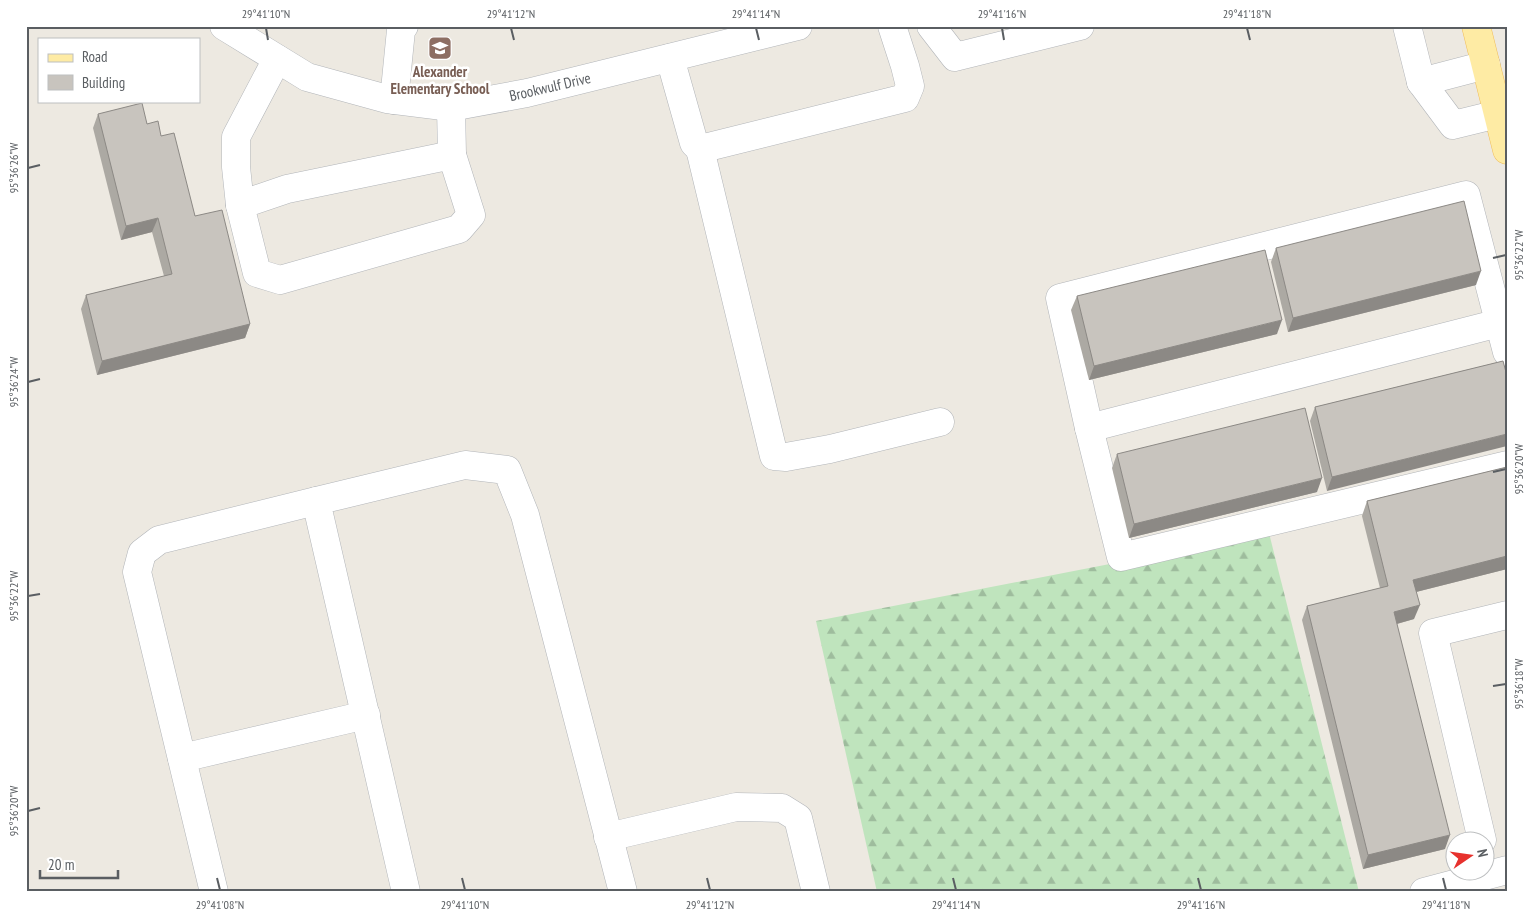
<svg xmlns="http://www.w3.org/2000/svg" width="1533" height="918" viewBox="0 0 1533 918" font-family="'PT Sans Narrow',sans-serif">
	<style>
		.forest { fill: url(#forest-firs) }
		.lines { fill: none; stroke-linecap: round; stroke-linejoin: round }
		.minor-casing { stroke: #b2b5b9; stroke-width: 29 }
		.major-casing { stroke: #f0bc57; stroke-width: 29 }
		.minor { stroke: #fff; stroke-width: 28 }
		.major { stroke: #feeba4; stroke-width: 28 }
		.wall { fill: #aca9a3 }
		.shaded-wall { fill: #8c8985 }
		.building { fill: #c8c4be; stroke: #8c8985 }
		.ticks { fill: none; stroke: #5a5e62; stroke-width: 2 }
		.labels { text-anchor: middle; stroke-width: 5; stroke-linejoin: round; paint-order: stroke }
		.education-label { font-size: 15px; font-weight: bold; fill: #785e54; stroke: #fff }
		.street-label { font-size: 15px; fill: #5a5e62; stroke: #fff }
		.neatline { fill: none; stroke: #5a5e62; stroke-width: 2 }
		.ticks-label { font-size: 12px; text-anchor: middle; fill: #5a5e62 }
	</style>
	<defs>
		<pattern id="forest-firs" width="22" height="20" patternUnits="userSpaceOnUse" patternTransform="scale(1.25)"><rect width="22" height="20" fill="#bfe4bd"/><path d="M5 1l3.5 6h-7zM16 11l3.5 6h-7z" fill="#9ebc9d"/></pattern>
	</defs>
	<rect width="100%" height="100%" fill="#ede9e1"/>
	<path class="forest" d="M1269 533 1359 892H877L816 621Z"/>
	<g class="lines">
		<g class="minor-casing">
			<g id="minor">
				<path d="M224 26 307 77 387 99 451 107 527 93 798 26"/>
				<path d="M931 26 955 57 1080 26"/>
				<path d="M1407 26 1421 82 1486 65"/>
				<path d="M670 58 694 143 700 149 905 98 910 86 905 66 892 26"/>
				<path d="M1421 82 1453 125 1498 114"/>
				<path d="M394 100 401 30 404 26"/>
				<path d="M451 107 452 155"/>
				<path d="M700 149 774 456 786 457 830 449 940 422"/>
				<path d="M452 155 471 215 459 229 280 280 257 273 240 205 287 189Z"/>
				<path d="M240 205 236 167V137L277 59"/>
				<path d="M1507 352 1466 195 1060 298 1089 428 1121 557 1507 465"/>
				<path d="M1089 428 1507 321"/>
				<path d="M182 758 366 715"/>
				<path d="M608 837 736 807 782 808 798 818 816 892"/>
				<path d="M1482 840 1433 633 1507 615"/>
				<path d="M214 892 137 572 142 553 159 540 316 501"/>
				<path d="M406 892 316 501 465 465 507 470 525 515 623 892"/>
				<path d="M1424 892 1507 870"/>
			</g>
		</g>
		<g class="major-casing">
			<path id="major" d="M1476 26 1507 150"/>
		</g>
		<use href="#minor" class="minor"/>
		<use href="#major" class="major"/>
	</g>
	<g class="wall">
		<path d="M98 114 147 124 161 136 195 216 250 324 245 338 97 375 81 309 86 295 164 276 152 232 121 240 93 128Z"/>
		<path d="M1276 248 1476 285 1288 332 1271 262Z"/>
		<path d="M1077 296 1277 334 1089 380 1071 310Z"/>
		<path d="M1503 361 1327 491 1310 421 1315 407Z"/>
		<path d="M1117 454 1317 492 1129 538 1112 468Z"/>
		<path d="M1507 467V569L1416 592 1414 619 1397 624 1445 849 1363 869 1302 620 1307 606 1380 588 1362 516 1367 501Z"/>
	</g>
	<g class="shaded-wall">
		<path d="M158 218 152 232 121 240 126 226Z"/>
		<path d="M1481 271 1476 285 1288 332 1293 318Z"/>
		<path d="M1282 320 1277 334 1089 380 1094 366Z"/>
		<path d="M250 324 245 338 97 375 102 361Z"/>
		<path d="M1507 434V446L1327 491 1332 477Z"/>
		<path d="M1322 478 1317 492 1129 538 1134 524Z"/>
		<path d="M1507 556V569L1408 594 1413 580Z"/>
		<path d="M1420 605 1414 619 1389 626 1394 612Z"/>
		<path d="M1450 835 1445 849 1363 869 1368 855Z"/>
	</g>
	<g class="building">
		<path d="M142 103 147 124 158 121 161 136 174 133 195 216 222 210 250 324 102 361 86 295 172 274 158 218 126 226 98 114Z"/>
		<path d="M1464 201 1481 271 1293 318 1276 248Z"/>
		<path d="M1265 250 1282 320 1094 366 1077 296Z"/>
		<path d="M1503 361 1507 376V434L1332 477 1315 407Z"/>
		<path d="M1305 408 1322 478 1134 524 1117 454Z"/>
		<path d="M1507 467V556L1413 580 1420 605 1394 612 1450 835 1368 855 1307 606 1388 586 1367 501Z"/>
	</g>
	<path class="ticks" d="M266 28 268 40M511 28 514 40M756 28 759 40M1002 28 1004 40M1247 28 1250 40M28 168 40 165M1493 258 1506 255M28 382 40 379M1493 472 1506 469M28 596 40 594M1493 686 1506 684M28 811 40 808M217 878 220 890M462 878 465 890M707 878 710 890M953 878 956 890M1198 878 1201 890M1443 878 1446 890"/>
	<defs>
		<g id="school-square" transform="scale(1.25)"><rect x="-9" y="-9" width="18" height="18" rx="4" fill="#8d6e63" stroke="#fff"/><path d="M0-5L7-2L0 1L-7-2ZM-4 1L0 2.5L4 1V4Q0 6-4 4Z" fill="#fff"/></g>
	</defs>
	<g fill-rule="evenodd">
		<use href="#school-square" x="440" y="48"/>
	</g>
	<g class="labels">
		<g class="education-label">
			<text x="440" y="77">Alexander<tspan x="440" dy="17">Elementary School</tspan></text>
		</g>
		<g class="street-label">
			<text transform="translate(550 87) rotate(-13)" y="5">Brookwulf Drive</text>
		</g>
	</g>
	<rect width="1533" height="918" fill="none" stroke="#ffffff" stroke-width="55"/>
	<rect x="38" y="38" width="162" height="65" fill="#ffffff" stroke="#bdbfc0"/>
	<rect x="48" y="54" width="25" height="8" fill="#feeba4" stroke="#bdbfc0"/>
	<text x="82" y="62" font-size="15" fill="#5a5e62">Road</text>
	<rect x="48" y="75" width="25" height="15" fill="#c8c4be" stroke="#bdbfc0"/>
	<text x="82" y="88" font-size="15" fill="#5a5e62">Building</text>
	<g transform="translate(1470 856) rotate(77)"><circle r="24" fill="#ffffff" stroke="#bdbfc0"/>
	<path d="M0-4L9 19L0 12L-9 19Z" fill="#e7312d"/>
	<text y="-8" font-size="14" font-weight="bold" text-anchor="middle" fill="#5a5e62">N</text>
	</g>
	<path d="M40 870v8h78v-8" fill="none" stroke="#5a5e62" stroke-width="2.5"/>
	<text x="48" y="870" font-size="15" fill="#5a5e62" stroke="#ffffff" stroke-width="4" paint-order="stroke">20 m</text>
	<rect x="28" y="28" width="1478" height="862" class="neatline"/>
	<g class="ticks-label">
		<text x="266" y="18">29°41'10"N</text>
		<text x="511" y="18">29°41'12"N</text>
		<text x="756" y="18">29°41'14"N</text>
		<text x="1002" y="18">29°41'16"N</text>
		<text x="1247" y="18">29°41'18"N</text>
		<text transform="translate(14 168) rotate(-90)" y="4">95°36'26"W</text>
		<text transform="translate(1519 255) rotate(-90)" y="4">95°36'22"W</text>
		<text transform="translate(14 382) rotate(-90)" y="4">95°36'24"W</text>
		<text transform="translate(1519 469) rotate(-90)" y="4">95°36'20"W</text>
		<text transform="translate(14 596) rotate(-90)" y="4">95°36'22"W</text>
		<text transform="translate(1519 684) rotate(-90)" y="4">95°36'18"W</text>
		<text transform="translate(14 811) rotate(-90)" y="4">95°36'20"W</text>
		<text x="220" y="909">29°41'08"N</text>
		<text x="465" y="909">29°41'10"N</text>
		<text x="710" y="909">29°41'12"N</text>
		<text x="956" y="909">29°41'14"N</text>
		<text x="1201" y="909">29°41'16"N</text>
		<text x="1446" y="909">29°41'18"N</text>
	</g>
</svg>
